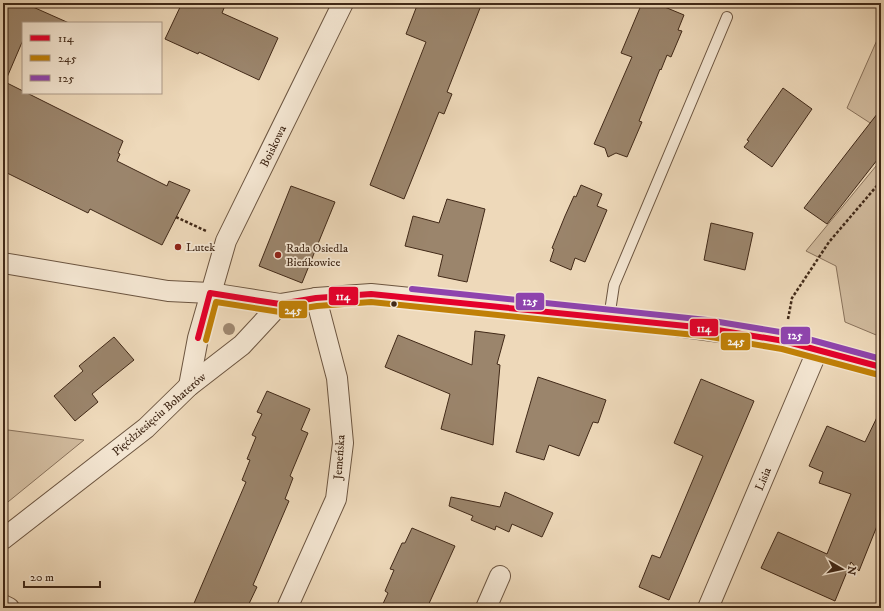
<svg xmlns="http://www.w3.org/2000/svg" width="884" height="611" viewBox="0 0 884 611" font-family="'IM FELL DW Pica',serif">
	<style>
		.green { fill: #d1bb9e; stroke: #89725b }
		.building { fill: #9b856c; stroke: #412918 }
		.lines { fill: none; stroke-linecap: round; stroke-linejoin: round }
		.service-casing { stroke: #6c5540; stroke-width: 12 }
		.minor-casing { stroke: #6c5540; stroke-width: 22 }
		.path { stroke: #412918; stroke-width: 2.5; stroke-dasharray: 3 2; stroke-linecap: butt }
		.service { stroke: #f4e6d2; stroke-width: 10 }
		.minor { stroke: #f4e6d2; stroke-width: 20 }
		.bus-1-casing { stroke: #f4e6d2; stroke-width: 9 }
		.bus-2-casing { stroke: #f4e6d2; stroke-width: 9 }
		.bus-3-casing { stroke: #f4e6d2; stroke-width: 9 }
		.bus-1 { stroke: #e4002b; stroke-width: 6 }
		.bus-2 { stroke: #c08007; stroke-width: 6 }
		.bus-3 { stroke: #8e44ad; stroke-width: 6 }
		.tree { fill: #9f8870 }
		.poi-dot { fill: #8f2418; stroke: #f4e6d2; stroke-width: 1.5 }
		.bus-dot { fill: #412918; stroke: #f4e6d2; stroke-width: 1.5 }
		.labels { text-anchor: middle; stroke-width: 3.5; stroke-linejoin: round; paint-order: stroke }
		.street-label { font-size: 12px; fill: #412918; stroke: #f4e6d2 }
		.poi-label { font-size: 12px; fill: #412918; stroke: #f4e6d2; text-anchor: start }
		.line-badge { stroke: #f4e6d2; stroke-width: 1.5 }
		.badge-label { font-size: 11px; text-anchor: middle; font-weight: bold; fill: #fff }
	</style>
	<rect width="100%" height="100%" fill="#eed9ba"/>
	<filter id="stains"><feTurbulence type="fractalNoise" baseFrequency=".005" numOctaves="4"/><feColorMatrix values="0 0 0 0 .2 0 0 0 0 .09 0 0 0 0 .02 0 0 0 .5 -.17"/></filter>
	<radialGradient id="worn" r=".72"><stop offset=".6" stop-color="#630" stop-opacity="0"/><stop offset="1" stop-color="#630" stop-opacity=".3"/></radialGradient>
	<g class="green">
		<path d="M881 31V130L847 108Z"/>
		<path d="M881 160V337L845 322 836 266 806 251Z"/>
		<path d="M3 429 8 430 84 440 3 506Z"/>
	</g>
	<g class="building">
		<path d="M3 3H24L69 23H23V40L5 82 23 91V93H27L123 141 118 153 120 154 117 161 167 186 169 181 190 190 162 245 90 209 88 213 3 171Z"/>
		<path d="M182 3H226L222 13 278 38 259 80 199 52 198 54 165 39Z"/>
		<path d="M418 3H482L447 92 452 94 444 114 439 112 404 199 370 185 426 42 406 34Z"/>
		<path d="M642 3H655L684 15 678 30 682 31 671 57 667 55 661 70 660 69 639 121 642 122 627 157 616 153 608 157 605 148 594 144 632 57 621 53Z"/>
		<path d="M783 88 812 109 772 167 744 147 749 141 747 140Z"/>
		<path d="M881 109V155L827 224 804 208Z"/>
		<path d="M581 185 602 194 597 206 607 210 585 262 575 258 571 270 550 261 554 249 552 248 565 216 574 196 576 197Z"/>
		<path d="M291 186 335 202 302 283 259 266Z"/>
		<path d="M447 199 485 209 467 282 438 276 443 255 405 246 413 216 439 223Z"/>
		<path d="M711 223 753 233 745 270 704 260Z"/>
		<path d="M475 331 505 335 497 364 500 365 493 445 441 429 450 394 385 367 398 335 472 365Z"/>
		<path d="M114 337 134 360 92 394 98 402 75 421 54 396 83 371 79 366Z"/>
		<path d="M538 377 606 400 598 423 593 422 579 456 549 445 544 460 516 452Z"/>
		<path d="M701 379 754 401 669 600 639 587 652 555 660 558 703 456 674 443Z"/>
		<path d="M267 391 310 409 301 430 308 433 290 476 293 478 285 499 289 501 253 585 257 587 247 608H192L246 482 242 480 250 460 247 459 256 437 252 435 262 414 257 412Z"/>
		<path d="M881 409V516L859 571 851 562 835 601 761 568 778 532 827 554 851 494 819 483 823 472 809 466 827 426 865 442Z"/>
		<path d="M505 492 553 513 542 537 512 524 509 532 496 526 495 530 471 520 473 516 449 506 451 497 500 507Z"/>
		<path d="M412 528 455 546 427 608H381L388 593 385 591 394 570 390 569 402 543H405Z"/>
	</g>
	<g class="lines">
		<g class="service-casing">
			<path id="service" d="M609 318 614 285 727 17"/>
		</g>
		<g class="minor-casing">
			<g id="minor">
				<path d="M3 263 168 291 210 293 280 304"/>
				<path d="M189 386 198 338 226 241 343 3"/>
				<path d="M3 539 146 428 189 386 242 345 280 304 316 298 371 294 647 322 784 341 881 367"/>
				<path d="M3 605 9 608"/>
				<path d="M287 608 336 499 343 443 337 378 316 298"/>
				<path d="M486 608 500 576"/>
				<path d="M708 608 818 349"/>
			</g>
		</g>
		<g class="path">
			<path d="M176 217 206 231"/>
			<path d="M788 319 792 298 829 242 881 181"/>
		</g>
		<use href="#service" class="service"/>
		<use href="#minor" class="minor"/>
		<g class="bus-1-casing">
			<path id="bus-1" d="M198 338 210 293 280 304 316 298 371 294 706 328 784 341 881 367"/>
		</g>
		<g class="bus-2-casing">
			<path id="bus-2" d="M206 340 216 302 280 312 317 306 371 302 705 336 782 349 879 375"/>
		</g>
		<g class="bus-3-casing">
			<path id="bus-3" d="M412 289 707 320 786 333 881 359"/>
		</g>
		<use href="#bus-1" class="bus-1"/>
		<use href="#bus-2" class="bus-2"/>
		<use href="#bus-3" class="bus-3"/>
	</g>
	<circle class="tree" cx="229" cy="329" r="6"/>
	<g class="poi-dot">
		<circle cx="178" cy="247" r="4"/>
		<circle cx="278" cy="255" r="4"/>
	</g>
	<circle class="bus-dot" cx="394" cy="304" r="3.5"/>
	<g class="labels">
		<g class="street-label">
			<text transform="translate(273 146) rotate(-64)" y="4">Boiskowa</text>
			<text transform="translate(159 414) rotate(-41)" y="4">Pięćdziesięciu Bohaterów</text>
			<text transform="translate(339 457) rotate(-86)" y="4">Jemeńska</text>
			<text transform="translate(763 479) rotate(-67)" y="4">Lisia</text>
		</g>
		<g class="poi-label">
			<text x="186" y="251">Lutek</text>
			<text x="286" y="252">Rada Osiedla<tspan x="286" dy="14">Bieńkowice</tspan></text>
		</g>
	</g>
	<g class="line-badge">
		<rect x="328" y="286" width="31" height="20" rx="4" fill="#e4002b"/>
		<rect x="515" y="292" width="30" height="19" rx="4" fill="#8e44ad"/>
		<rect x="278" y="300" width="30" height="19" rx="4" fill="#c08007"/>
		<rect x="689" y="318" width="30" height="19" rx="4" fill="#e4002b"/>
		<rect x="780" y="326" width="31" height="19" rx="4" fill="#8e44ad"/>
		<rect x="720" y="332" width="31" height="19" rx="4" fill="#c08007"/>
	</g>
	<g class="badge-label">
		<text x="343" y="300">114</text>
		<text x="530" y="305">125</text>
		<text x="293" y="314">245</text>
		<text x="704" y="332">114</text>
		<text x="795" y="339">125</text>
		<text x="736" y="345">245</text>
	</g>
	<rect width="884" height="611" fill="none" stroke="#eed9ba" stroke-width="16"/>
	<rect x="4" y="4" width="876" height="603" fill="none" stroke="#412918" stroke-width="2"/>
	<rect x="8" y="8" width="868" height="595" fill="none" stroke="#412918"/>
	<rect x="22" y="22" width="140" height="72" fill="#f4e6d2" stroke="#ac9a88"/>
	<rect x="30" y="35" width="20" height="6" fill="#e4002b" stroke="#ac9a88"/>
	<text x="58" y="42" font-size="12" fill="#412918">114</text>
	<rect x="30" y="55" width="20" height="6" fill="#c08007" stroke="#ac9a88"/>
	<text x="58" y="62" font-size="12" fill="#412918">245</text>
	<rect x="30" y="75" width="20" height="6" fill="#8e44ad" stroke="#ac9a88"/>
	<text x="58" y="82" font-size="12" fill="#412918">125</text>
	<g transform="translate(842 569) rotate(99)" stroke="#f4e6d2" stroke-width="3" paint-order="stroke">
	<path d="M0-3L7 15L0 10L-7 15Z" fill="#412918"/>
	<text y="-6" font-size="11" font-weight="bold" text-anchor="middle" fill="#412918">N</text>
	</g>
	<path d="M24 581v6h76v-6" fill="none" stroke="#412918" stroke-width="2"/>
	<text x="30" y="581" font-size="12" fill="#412918" stroke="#f4e6d2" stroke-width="3" paint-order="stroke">20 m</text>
	<rect width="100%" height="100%" filter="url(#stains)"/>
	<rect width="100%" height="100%" fill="url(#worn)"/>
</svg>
